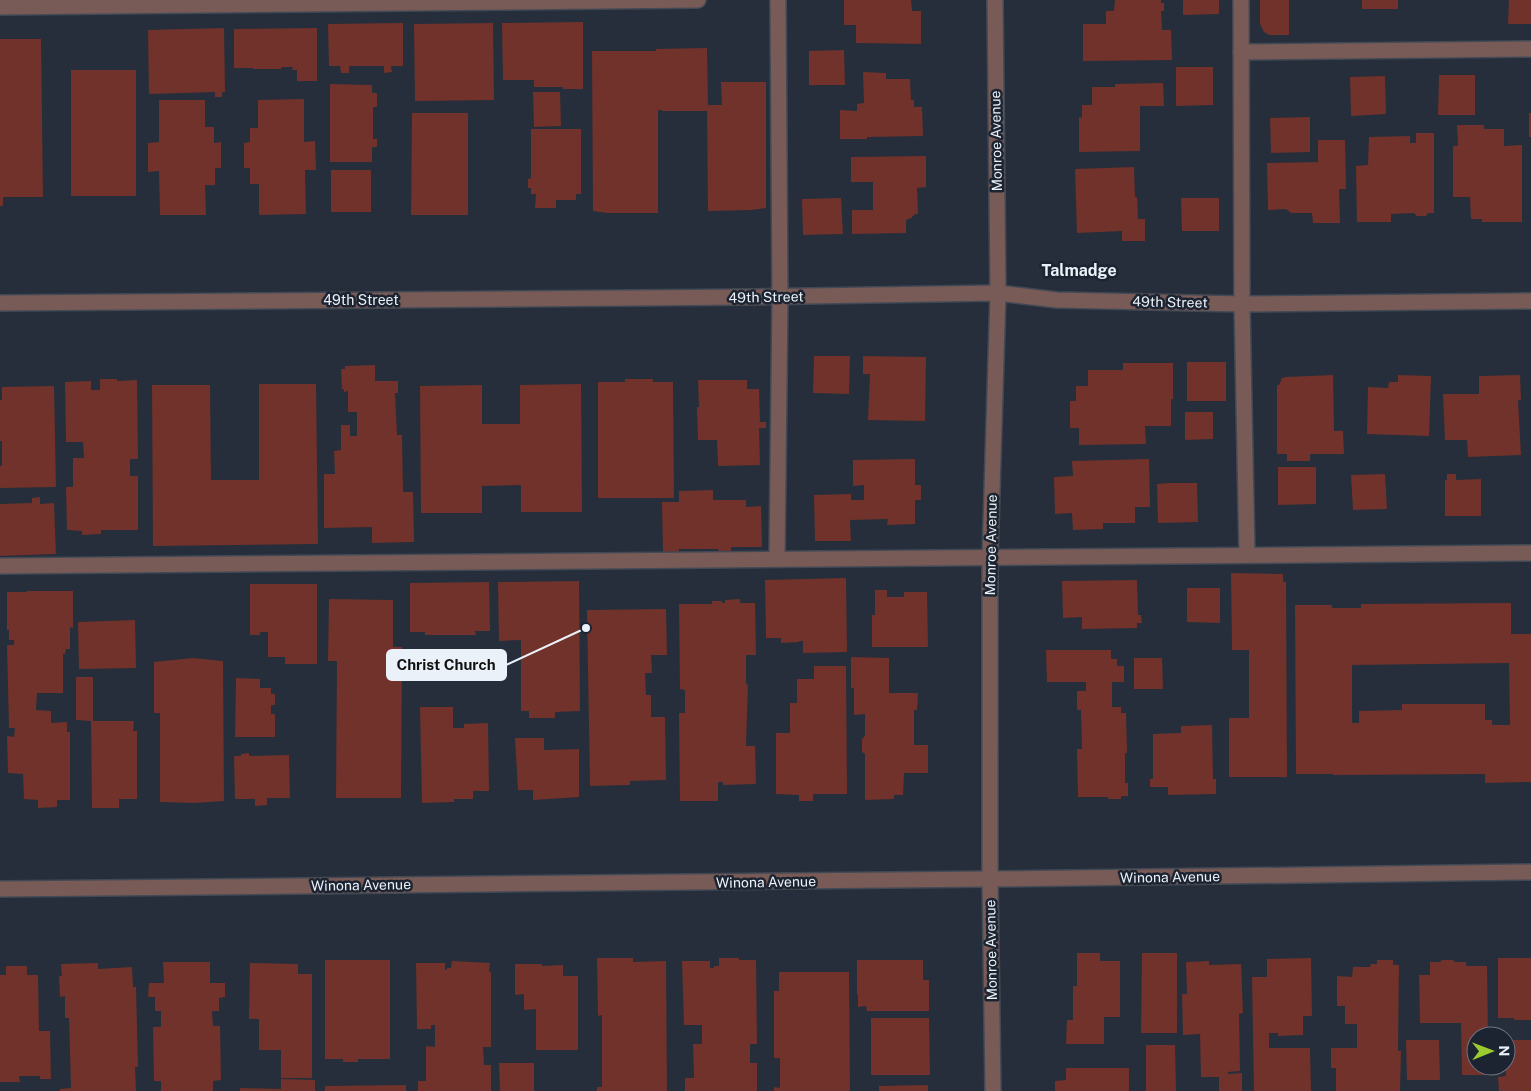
<svg xmlns="http://www.w3.org/2000/svg" width="1531" height="1091" viewBox="0 0 1531 1091" font-family="'Public Sans',sans-serif">
	<style>
		.building { fill: #70322b; fill-rule: evenodd }
		.lines { fill: none; stroke-linecap: round; stroke-linejoin: round }
		.minor-casing { stroke: #414955; stroke-width: 18 }
		.minor { stroke: #785a56; stroke-width: 15 }
		.labels { text-anchor: middle; stroke-width: 5; stroke-linejoin: round; paint-order: stroke }
		.street-label { font-size: 14px; fill: #ebf1f9; stroke: #1b2430 }
		.quarter-label { font-size: 16px; font-weight: bold; fill: #ebf1f9; stroke: #1b2430 }
		.leader { fill: none; stroke: #ebf1f9; stroke-width: 2 }
		.callout-dot { fill: #ebf1f9; stroke: #1b2430; stroke-width: 2 }
		.callout { fill: #ebf1f9; stroke: #ebf1f9; stroke-width: 2 }
		.callout-label { font-size: 15px; text-anchor: middle; font-weight: bold; fill: #111 }
	</style>
	<rect width="100%" height="100%" fill="#252e3a"/>
	<g class="building">
		<path d="M844 0H911L912 11H921V44L856 43V25H844Z"/>
		<path d="M1115 0H1161V3H1164V11H1161L1162 30H1171L1172 60 1083 61V24H1106V11H1114Z"/>
		<path d="M1183 0H1219V14L1183 15Z"/>
		<path d="M1260 0H1289V35H1269L1264 32 1260 24Z"/>
		<rect x="1362" y="0" width="36" height="9"/>
		<path d="M1509 0H1531V24H1508Z"/>
		<path d="M583 22V89H563V87H534V80H503L502 23Z"/>
		<path d="M403 23V66H391L392 72 384 73V66H349V73H341L340 66H329L328 24Z"/>
		<path d="M493 23 494 100 415 101 414 24Z"/>
		<path d="M224 28 225 92H222V97H215V92L149 94 148 30Z"/>
		<path d="M317 28V81H297V70H292L293 67H282L281 69H253V68H234V29Z"/>
		<path d="M0 39H41L43 197H3V206H0Z"/>
		<path d="M707 48 708 105H722L721 82H766V208L751 210 708 211 707 111H662V110H658V213H608L593 211 592 51H656V49Z"/>
		<path d="M844 50 845 85H809V51Z"/>
		<path d="M1176 67H1213V105L1176 106Z"/>
		<rect x="71" y="70" width="65" height="126"/>
		<path d="M863 72 886 73V79H910L911 100H914V107H922L923 136 867 137V139H840V110L857 111V104L864 103Z"/>
		<path d="M1439 75H1475V115H1438Z"/>
		<path d="M1385 76 1386 114 1351 116 1350 77Z"/>
		<path d="M1163 83 1164 106H1140V151L1079 152V117L1082 118V105H1092V87H1115V84Z"/>
		<path d="M330 84 372 85V93H377V107H373V139H377V147H372V162H330Z"/>
		<path d="M533 92H560L561 126 534 127Z"/>
		<path d="M304 99V142L315 141 316 170H305L306 214 259 215V184H250V168H244V143L250 142V128H258V100Z"/>
		<path d="M159 100H205V127H214V143L221 142V168H215V185H205L206 215H160L159 171 148 172V143L159 142Z"/>
		<path d="M412 113H468V215H411Z"/>
		<rect x="1529" y="113" width="2" height="24"/>
		<path d="M1310 117V152L1271 153 1270 118Z"/>
		<path d="M1457 125H1484V129H1504V146L1522 145V222H1482V219H1471L1470 197H1453V146H1458Z"/>
		<path d="M531 129H581V194H576V200H556V208H535L536 194H531V188H528V179L531 178Z"/>
		<path d="M1416 133H1434V213H1428L1426 216H1417L1414 213 1391 214V222H1357L1356 166 1368 165 1369 137 1410 136V143H1416Z"/>
		<path d="M1318 140H1345L1346 189H1339L1340 223H1313L1312 213H1291L1286 209 1268 210 1267 163 1318 162Z"/>
		<path d="M926 156V187L917 188 918 214H915L911 218 906 220V233L852 234V210H873V182H851V157Z"/>
		<path d="M1134 167 1135 197H1137L1138 219H1145V241H1122V231L1077 233 1075 169Z"/>
		<rect x="331" y="170" width="40" height="42"/>
		<path d="M841 198 843 234 803 235 802 199Z"/>
		<path d="M1181 198H1219V231H1182Z"/>
		<path d="M814 356H850L849 394 813 393Z"/>
		<path d="M863 356 926 357 925 421 868 420 870 374H863Z"/>
		<rect x="1187" y="362" width="39" height="39"/>
		<path d="M1123 363H1173V399H1171V426H1145L1146 444 1079 445V428H1070V401H1076V386H1088V370H1123Z"/>
		<path d="M375 365V381H398V393H395L397 435H402L403 492H413L414 542 372 543V527L324 528V474H335L334 451 341 450V425H350V436H357V412H348V391L344 392V389H342L341 369H345V366Z"/>
		<path d="M1333 375 1334 431H1343L1344 454H1310V461H1287V454H1277V385H1279L1282 378 1286 377Z"/>
		<path d="M1398 375 1431 376 1429 436 1367 434 1368 387 1388 388 1389 382H1398Z"/>
		<path d="M1520 375 1521 400H1518L1521 455 1468 457 1467 440H1445L1443 394H1479V376Z"/>
		<path d="M100 379H117V381L137 380 138 459H130V476H138V530H101V534L82 535V531L67 530 66 487H73V458H84L83 442H66L65 382 91 381V390H100Z"/>
		<path d="M625 379H653V382H673L674 498H598V382H625Z"/>
		<path d="M698 380H747V389H759L760 422H766V428H759L760 465 718 466 717 440H698L697 407H699Z"/>
		<path d="M259 384H316L318 544 153 546 152 385H210L211 480H259Z"/>
		<path d="M581 384 582 512H521V485L482 486V513H421L420 386 482 385V424H520V385Z"/>
		<path d="M54 386 56 487 0 488V466H2V441H0V400H2V387Z"/>
		<path d="M1185 412H1213V439L1185 440Z"/>
		<path d="M915 459V485H921V500H915V524L887 525 888 519 850 520 851 541H815L814 495 851 494V500H864V485L853 486V460Z"/>
		<path d="M1149 459 1150 507H1135V523H1103V529L1073 530 1072 513 1055 514 1054 477 1073 476 1072 461Z"/>
		<path d="M1278 467H1316V504L1278 505Z"/>
		<path d="M1385 474 1387 509 1353 510 1351 475Z"/>
		<path d="M1447 474H1456V480L1481 479V516H1445V480H1447Z"/>
		<path d="M1169 483H1197L1198 522 1158 523 1157 484Z"/>
		<path d="M713 490V500H746V507L761 506 762 547H731V553H719L718 549H679V552H663L662 502H679V491Z"/>
		<path d="M40 497V504L54 503 56 554 0 556V504L32 503V498Z"/>
		<path d="M1231 573 1283 574V582H1286L1287 777H1229V718H1249V650H1232Z"/>
		<path d="M846 578 847 652 803 653V641H799V642L781 643V638H766L765 580Z"/>
		<path d="M1137 580 1138 615H1141L1142 623H1137V628L1082 629V617L1063 618 1062 581Z"/>
		<path d="M579 581 580 711 555 712V718H529V711H521V640L499 641 498 582Z"/>
		<path d="M489 582 490 631H475L476 635H425V632H410V583Z"/>
		<path d="M250 584H317V664H285V657H268V632H260V635H250Z"/>
		<path d="M1187 588H1220V623L1187 622Z"/>
		<path d="M875 590H887V597H904V592H927L928 647H872V615H875Z"/>
		<path d="M27 591H73V628L70 627V649H66L65 654H63V693H37L36 710 51 711V723L67 722V732H70V800H57V807L38 808V800L24 799 23 774 8 773 7 736 14 737 15 728H9L7 645H14V640H9V630H7V592H27Z"/>
		<path d="M329 599 393 600V647H402L401 798H336L337 661H328Z"/>
		<path d="M740 599V603H755L756 655H746V684L748 685 746 746H755L756 784 723 785V782H718V801H680L679 713H685V690L680 689 679 604H712V601H722V603H725V600Z"/>
		<path d="M1511 603V634H1531V782L1485 783V774L1333 775V774H1296L1295 605H1332V608H1361V604ZM1509 663 1510 725H1492V720H1485V704H1402V710L1359 711V723H1352V665Z"/>
		<path d="M666 609 667 655H651L652 673H645L646 695H651V717H665L666 780 630 781V785L590 786 587 610Z"/>
		<path d="M135 620 136 668 79 669 78 622Z"/>
		<path d="M1046 650H1111V659H1117V666H1124V682H1112V707H1121V713H1126L1127 753H1125V783H1128V796H1121V799H1108V797H1078L1077 749H1082L1081 710H1077V691H1086V682H1047Z"/>
		<path d="M851 657 889 658V693H918L917 710H914V745H928V773H904L903 795H894V799L865 800V754L862 752V739L865 736V714L854 715V688H851Z"/>
		<path d="M193 658 223 661 224 801 194 803 160 802V713H154V662Z"/>
		<path d="M1134 658H1162L1163 689H1134Z"/>
		<path d="M814 666H846L847 794H813V801H799V795L776 794V733H790V703H797V679H814Z"/>
		<path d="M76 677H93V721H134L133 731H137V799H119V808H92L91 721 76 720Z"/>
		<path d="M236 678 260 679V688H271V694H275V705H271V714H275V737H235Z"/>
		<path d="M420 707H453V728H464V724L488 723 489 791H473V799H454V802L422 803Z"/>
		<path d="M1212 725 1213 779H1216V794L1168 795V787H1150V779H1153V734L1181 733V726Z"/>
		<path d="M515 738H544V750L579 749V797L533 800V790H518Z"/>
		<path d="M249 753V756L289 755 290 798H267V805L255 806V799H235L234 756H241V754Z"/>
		<path d="M1077 953H1100V961H1120V1017H1104V1044H1066L1067 1020H1073V986H1077Z"/>
		<path d="M1142 953H1177V1033H1141Z"/>
		<path d="M597 958H633V962L666 961 667 1091H597V1087H602V1015L598 1016Z"/>
		<path d="M719 958H739V960H756L757 1044H750V1063H757V1091H685V1078H694L693 1044H702V1025H684L682 961H710V968H714V966H719Z"/>
		<path d="M1311 958 1312 1016H1303V1035L1278 1036V1033H1269V1048H1310L1311 1091H1254L1252 977H1267V959Z"/>
		<path d="M1498 958H1531V1020H1514V1018H1498Z"/>
		<path d="M325 960H390V1059H358V1062H343V1059H325Z"/>
		<path d="M857 960H923V980H929V1011H867L866 1006 858 1007V995L857 994Z"/>
		<path d="M1377 960H1393V965H1399L1398 1051H1401L1400 1091H1336V1068H1331V1048H1357V1024H1345V1006H1337V976L1352 977 1353 967H1370L1371 964H1377Z"/>
		<path d="M1442 960H1453L1455 962H1466V966H1487L1488 1036H1476V1066H1488V1075H1462L1461 1023H1420L1419 975H1430V962H1440Z"/>
		<path d="M452 961 490 963 489 972H491V1047H483L484 1065H491V1091H418V1081H426V1046L435 1047V1025H431V1029H417L416 963H445V970H447V968H451Z"/>
		<path d="M1209 961V965L1241 964 1243 1013 1239 1014 1240 1071 1228 1072V1074L1242 1073V1091H1219V1077H1201L1200 1034 1183 1035 1182 994H1187L1186 962Z"/>
		<path d="M163 962H210V983H225V997L219 998V1011H212L213 1026H220L221 1080 213 1081V1091H161V1081H154L153 1027H161V1011H155V997H148L149 983H164Z"/>
		<path d="M98 963V969L132 967 133 987H136L138 1067H135L136 1091H60V1089L71 1088 69 1018H65V996L60 997 59 976H62L61 964Z"/>
		<path d="M250 963 298 964V974H312V1078H281V1050H259V1019H249Z"/>
		<path d="M515 964H542V966L563 965V976H578V1050H536V1009L524 1010V994L515 995Z"/>
		<path d="M6 966H27V975H38L39 1031H50L51 1079H40V1076H19L20 1082H0V975H6Z"/>
		<path d="M779 972H849L850 1091H774V1087L780 1088V1058H774V991H779Z"/>
		<path d="M871 1018H929L930 1075H871Z"/>
		<path d="M1406 1040H1439L1440 1080H1407Z"/>
		<path d="M1513 1040H1531V1091H1499L1498 1077 1506 1076V1042L1513 1041Z"/>
		<path d="M1146 1045H1175L1176 1091H1146Z"/>
		<path d="M499 1063H534V1091H500Z"/>
		<path d="M1066 1068H1129V1091H1055V1081L1066 1080Z"/>
		<path d="M281 1079 315 1080V1091H240V1088L281 1089Z"/>
		<path d="M406 1085V1091H325V1086Z"/>
		<path d="M928 1085V1091H879V1086Z"/>
	</g>
	<g class="lines">
		<g class="minor-casing">
			<g id="minor">
				<path d="M1241 0 1242 304 1247 555"/>
				<path d="M0 7 698 0"/>
				<path d="M1241 52 1531 49"/>
				<path d="M0 303 753 297 998 293 1057 300 1242 304 1531 301"/>
				<path d="M777 559 780 297 778 0"/>
				<path d="M0 566 1531 553"/>
				<path d="M0 889 990 879 1531 872"/>
				<path d="M993 1091 990 879V557L998 293 995 0"/>
			</g>
		</g>
		<use href="#minor" class="minor"/>
	</g>
	<g class="labels">
		<g class="street-label">
			<text transform="translate(996 141) rotate(-91)" y="5">Monroe Avenue</text>
			<text transform="translate(766 297) rotate(-1)" y="5">49th Street</text>
			<text x="361" y="305">49th Street</text>
			<text transform="translate(1170 302) rotate(1)" y="5">49th Street</text>
			<text transform="translate(991 545) rotate(-89)" y="5">Monroe Avenue</text>
			<text transform="translate(1170 877) rotate(-1)" y="5">Winona Avenue</text>
			<text transform="translate(766 882) rotate(-1)" y="5">Winona Avenue</text>
			<text transform="translate(361 885) rotate(-1)" y="5">Winona Avenue</text>
			<text transform="translate(991 950) rotate(-91)" y="5">Monroe Avenue</text>
		</g>
		<g class="quarter-label">
			<text x="1079" y="276">Talmadge</text>
		</g>
	</g>
	<path class="leader" d="M586 628L506 665"/>
	<circle class="callout-dot" cx="586" cy="628" r="5"/>
	<rect class="callout" x="387" y="650" width="119" height="30" rx="5"/>
	<g class="callout-label">
		<text x="446" y="670">Christ Church</text>
	</g>
	<g transform="translate(1491 1051) rotate(89)"><circle r="24" fill="#1b2430" stroke="#6e7680"/>
	<path d="M0-4L9 19L0 12L-9 19Z" fill="#9cca31"/>
	<text y="-8" font-size="14" font-weight="bold" text-anchor="middle" fill="#ebf1f9">N</text>
	</g>
</svg>
